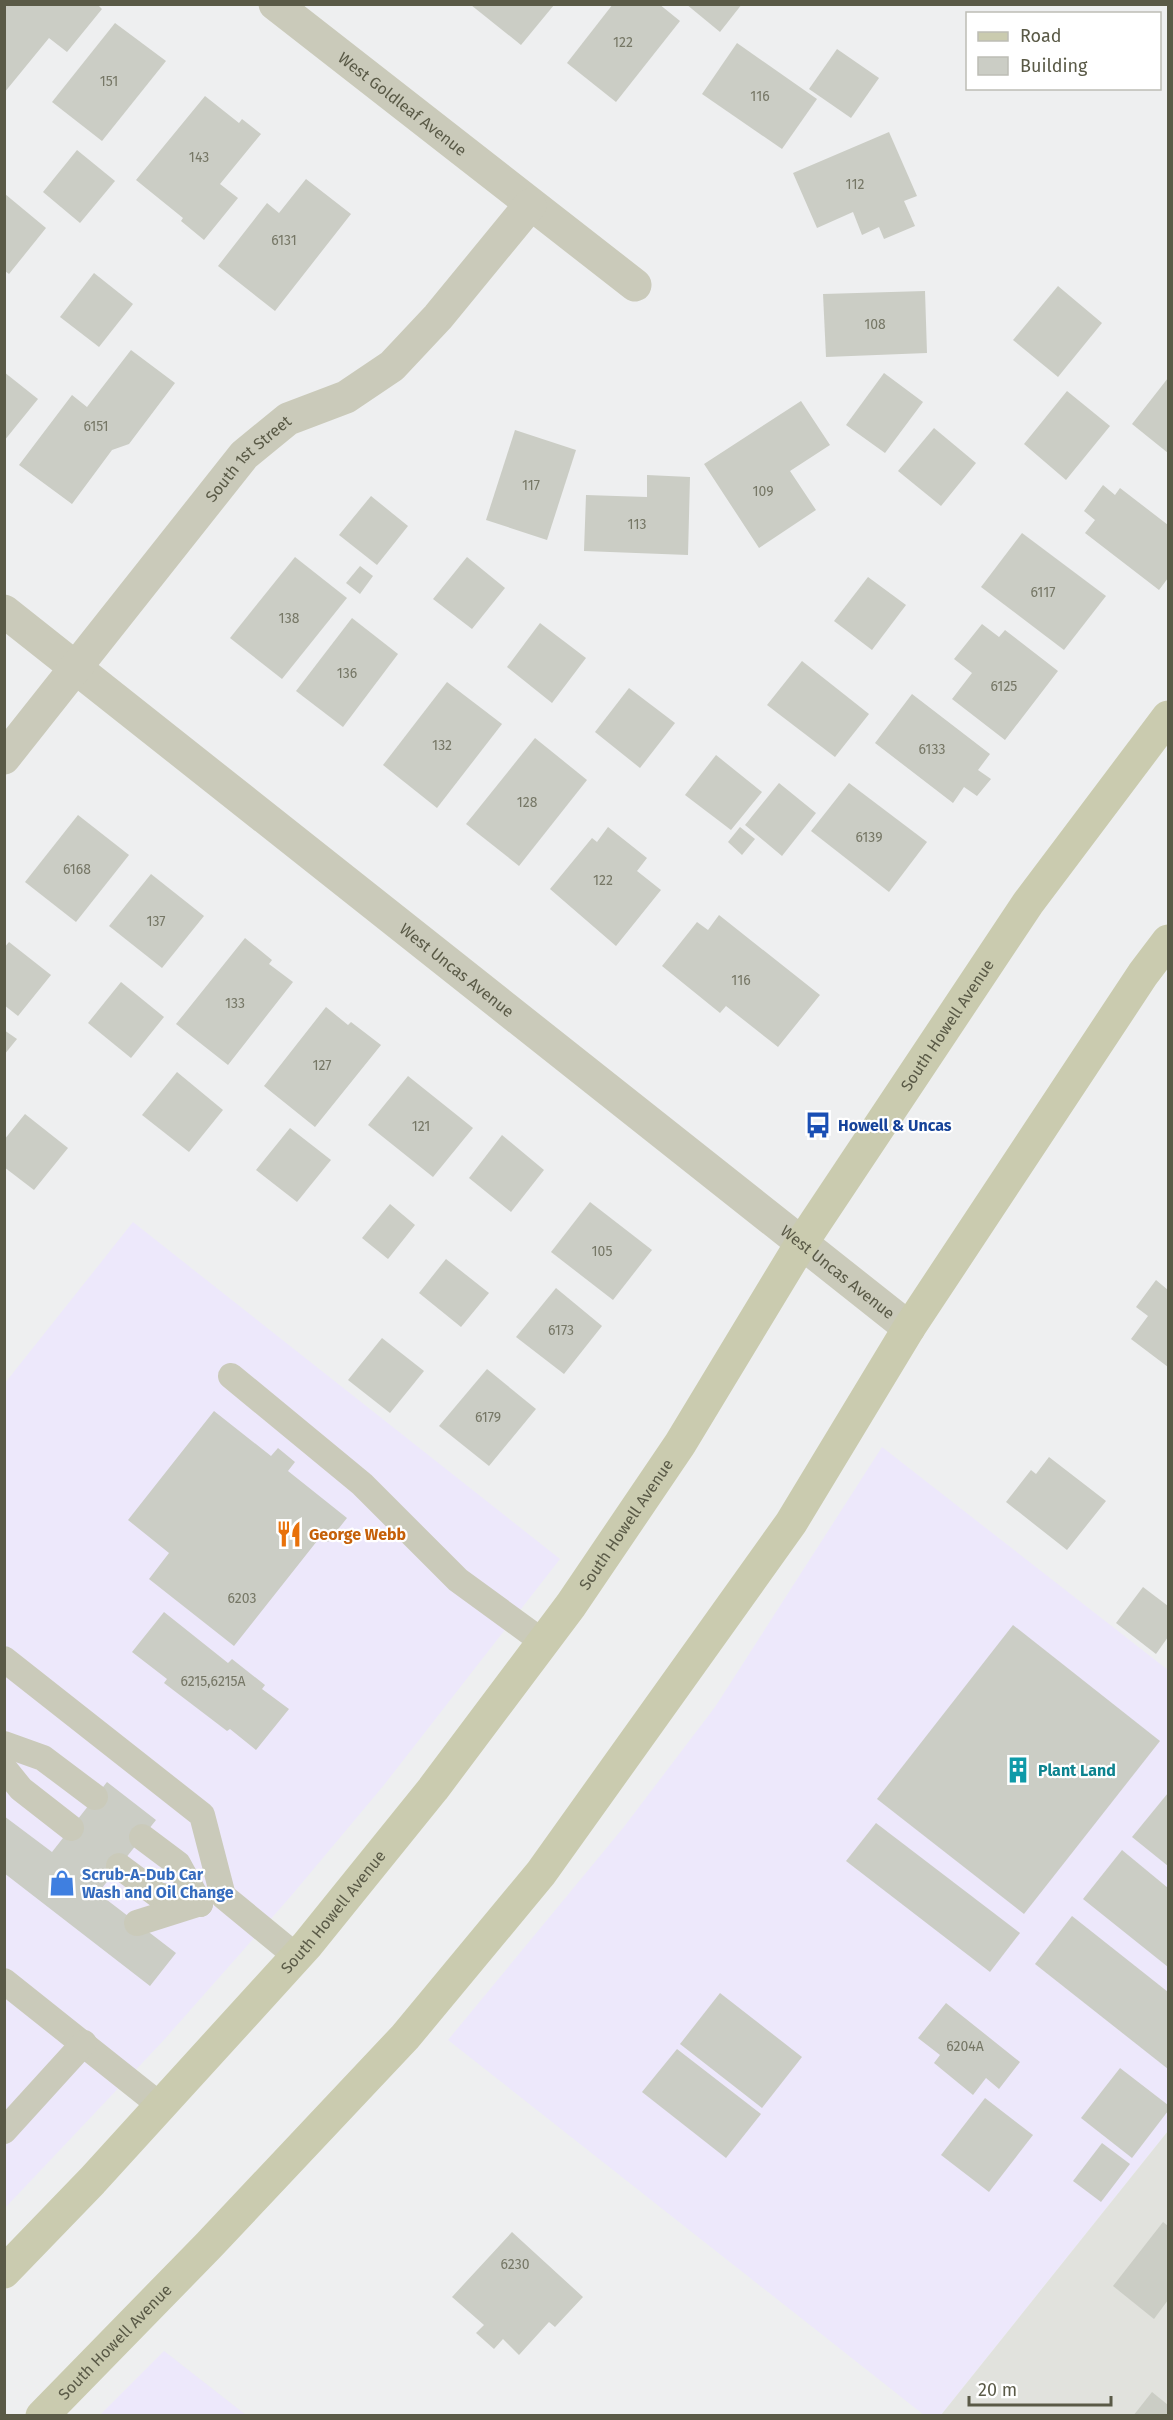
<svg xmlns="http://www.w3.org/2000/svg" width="1173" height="2420" viewBox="0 0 1173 2420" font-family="'Fira Sans',sans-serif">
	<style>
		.commercial { fill: #ede8fb }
		.airport { fill: #e1e2dd }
		.building { fill: #cbcdc5 }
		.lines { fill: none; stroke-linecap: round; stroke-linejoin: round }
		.service { stroke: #cacaba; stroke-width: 26 }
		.minor { stroke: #cacaba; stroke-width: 33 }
		.primary { stroke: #cacbaf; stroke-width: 33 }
		.labels { text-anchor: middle; stroke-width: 4.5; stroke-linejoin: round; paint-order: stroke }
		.number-label { font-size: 14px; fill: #767766 }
		.street-label { font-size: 16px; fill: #5a5a47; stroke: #fff }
		.transit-label { font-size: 16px; font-weight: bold; fill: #164399; stroke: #fff; text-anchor: start }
		.food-label { font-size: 16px; font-weight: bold; fill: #c56008; stroke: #fff; text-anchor: start }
		.culture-label { font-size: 16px; font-weight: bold; fill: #0d838f; stroke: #fff; text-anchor: start }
		.shop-label { font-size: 16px; font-weight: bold; fill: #366cbe; stroke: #fff; text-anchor: start }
	</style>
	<rect width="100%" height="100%" fill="#eeeff0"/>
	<g class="commercial">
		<path d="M133 1222 560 1559 384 1785 291 1896 163 2041 5 2208V1383Z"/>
		<path d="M882 1447 1168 1670V2131L941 2415H924L448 2040 623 1828 715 1707Z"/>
		<path d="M164 2351 246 2415H100Z"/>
	</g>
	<path class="airport" d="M1168 2131V2415H941Z"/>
	<g class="building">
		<path d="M4 4H97L102 9 67 52 49 38 4 93Z"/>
		<path d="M613 4H659L680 21 616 102 567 63Z"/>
		<path d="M686 4H742L720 32Z"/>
		<path d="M471 5H554L521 45Z"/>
		<path d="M115 23 166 61 102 141 52 102Z"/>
		<path d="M737 43 817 99 782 149 702 94Z"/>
		<path d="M837 49 879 78 851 118 809 89Z"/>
		<path d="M205 96 239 123 242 119 261 134 220 184 238 198 204 240 181 221 183 218 136 180Z"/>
		<path d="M889 132 917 196 904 201 915 226 884 239 879 227 862 235 853 212 817 228 793 173Z"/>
		<path d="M77 150 115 181 80 223 43 192Z"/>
		<path d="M306 179 351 214 275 311 218 266 267 203 279 213Z"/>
		<path d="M5 194 46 228 9 274 5 271Z"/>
		<path d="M94 273 133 304 99 347 60 317Z"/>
		<path d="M1058 286 1102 323 1058 377 1013 340Z"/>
		<path d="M925 291 927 353 826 357 823 294Z"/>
		<path d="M131 350 175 383 129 444 112 450 72 504 19 465 72 395 87 407Z"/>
		<path d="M4 372 38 399 4 441Z"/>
		<path d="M884 373 923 402 885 453 846 425Z"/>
		<path d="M1168 378V453L1132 424Z"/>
		<path d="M1067 391 1110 426 1066 480 1024 444Z"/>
		<path d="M801 401 830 445 790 471 816 510 759 548 704 464Z"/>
		<path d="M934 428 976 463 941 506 898 471Z"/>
		<path d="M515 430 576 450 547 540 486 520Z"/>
		<path d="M647 475 690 477 688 555 584 551 586 495 647 497Z"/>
		<path d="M1103 485 1115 495 1120 488 1168 525V578L1159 590 1085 533 1095 520 1084 511Z"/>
		<path d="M371 496 408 526 377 565 339 535Z"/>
		<path d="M1022 533 1106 596 1064 650 981 587Z"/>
		<path d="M295 557 347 598 282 679 230 638Z"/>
		<path d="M467 557 505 588 472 629 433 599Z"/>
		<path d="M360 566 373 576 360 594 346 583Z"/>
		<path d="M868 577 906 605 872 650 834 621Z"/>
		<path d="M352 618 398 654 343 727 296 691Z"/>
		<path d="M540 623 586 658 552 703 507 667Z"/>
		<path d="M982 624 999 637 1005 630 1058 671 1005 740 952 699 972 673 954 659Z"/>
		<path d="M802 661 869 714 835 757 767 705Z"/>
		<path d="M447 682 502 724 437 808 383 765Z"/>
		<path d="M629 688 675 723 640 768 595 732Z"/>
		<path d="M912 694 990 754 978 770 991 779 977 796 964 787 953 803 875 743Z"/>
		<path d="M535 738 587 780 519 866 466 824Z"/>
		<path d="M716 755 762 792 731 830 685 795Z"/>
		<path d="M779 783 816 813 782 856 745 825Z"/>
		<path d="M849 783 927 842 889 892 811 831Z"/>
		<path d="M78 815 129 855 76 922 25 882Z"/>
		<path d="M608 827 647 858 637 871 661 890 616 946 550 889 592 838 597 842Z"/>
		<path d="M740 827 755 839 742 855 728 842Z"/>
		<path d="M151 874 204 916 162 968 109 926Z"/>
		<path d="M719 915 820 995 778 1047 726 1006 720 1013 662 966 697 922 708 930Z"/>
		<path d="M245 938 272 960 269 964 293 982 228 1065 176 1024Z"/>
		<path d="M9 942 51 975 18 1016 4 1005V948Z"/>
		<path d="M121 982 164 1017 131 1058 88 1023Z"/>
		<path d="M326 1007 348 1025 351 1022 381 1045 315 1127 264 1086Z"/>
		<path d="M4 1030 17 1039 4 1055Z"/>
		<path d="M177 1072 223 1110 189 1152 142 1115Z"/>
		<path d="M408 1076 473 1128 433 1177 368 1125Z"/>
		<path d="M25 1114 68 1148 34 1190 4 1167V1140Z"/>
		<path d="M290 1128 331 1160 297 1202 256 1170Z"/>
		<path d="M502 1135 544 1170 511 1212 469 1178Z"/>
		<path d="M590 1202 652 1250 613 1300 551 1252Z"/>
		<path d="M390 1204 415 1225 388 1259 362 1238Z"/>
		<path d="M446 1259 489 1293 461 1327 419 1293Z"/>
		<path d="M1156 1280 1168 1290V1367L1131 1339 1148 1316 1136 1307Z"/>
		<path d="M556 1288 602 1326 564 1374 516 1337Z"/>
		<path d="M382 1338 424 1371 390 1413 348 1380Z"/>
		<path d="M487 1369 536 1409 489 1466 439 1426Z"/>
		<path d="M214 1411 271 1456 278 1448 295 1462 288 1471 347 1518 328 1542 321 1536 234 1646 149 1579 169 1553 128 1520Z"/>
		<path d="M1049 1457 1106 1501 1067 1550 1006 1502 1031 1470 1036 1474Z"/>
		<path d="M1143 1587 1168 1606V1637L1156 1654 1116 1623Z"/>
		<path d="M164 1612 228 1663 232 1659 265 1685 262 1689 289 1709 256 1750 230 1729 227 1731 164 1683 167 1679 132 1652Z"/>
		<path d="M1013 1625 1160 1741 1024 1914 877 1799Z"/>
		<path d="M107 1782 156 1820 98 1893 176 1953 150 1986 4 1873V1816L52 1852Z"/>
		<path d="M1168 1793V1866L1132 1837Z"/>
		<path d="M876 1823 1020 1933 990 1972 846 1861Z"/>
		<path d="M1122 1850 1168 1888V1967L1083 1899Z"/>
		<path d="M1072 1916 1168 1992V2069L1035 1964Z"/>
		<path d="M720 1993 802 2057 762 2108 680 2044Z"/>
		<path d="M946 2003 1020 2062 999 2089 986 2078 973 2095 934 2063 940 2055 918 2038Z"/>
		<path d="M677 2049 761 2114 726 2158 642 2092Z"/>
		<path d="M1120 2068 1168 2105V2111L1132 2158 1081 2118Z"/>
		<path d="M985 2098 1033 2135 989 2192 941 2155Z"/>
		<path d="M1102 2143 1130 2164 1101 2202 1073 2181Z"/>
		<path d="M1163 2222 1168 2226V2300L1154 2319 1113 2286Z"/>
		<path d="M512 2232 583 2297 555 2327 549 2322 519 2355 503 2339 494 2349 476 2333 484 2325 452 2297Z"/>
		<path d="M1152 2392 1168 2405V2416H1133Z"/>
	</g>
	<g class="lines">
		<g class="service">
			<path d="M231 1376 362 1484 458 1580 543 1642"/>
			<path d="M4 1659 202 1815 223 1896 296 1956"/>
			<path d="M4 1744 43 1758 95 1797"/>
			<path d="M4 1768 21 1789 71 1828"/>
			<path d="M142 1837 178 1864 200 1904"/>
			<path d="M119 1866 158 1895 200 1904"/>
			<path d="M137 1923 197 1904"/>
			<path d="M4 1981 161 2106"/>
			<path d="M4 2131 84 2043"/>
		</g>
		<g class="minor">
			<path id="s1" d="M275 4 635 285"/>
			<path id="s2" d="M4 611 909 1328"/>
			<path id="s3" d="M4 758 244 455 288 419 346 397 392 366 438 317 530 205"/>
		</g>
		<g class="primary">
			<path id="s4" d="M4 2272 92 2181 307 1945 433 1789 571 1605 680 1444 801 1244 1028 903 1168 717"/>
			<path id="s5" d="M42 2416 209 2245 405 2037 541 1873 791 1523 909 1328 1143 974 1168 941"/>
		</g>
	</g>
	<defs>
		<g id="bus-bare" transform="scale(2.07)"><path d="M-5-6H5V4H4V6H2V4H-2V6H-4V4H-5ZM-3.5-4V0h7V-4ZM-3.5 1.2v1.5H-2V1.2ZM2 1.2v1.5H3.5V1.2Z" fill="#1a4fb4" stroke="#fff" stroke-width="2.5" paint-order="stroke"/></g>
		<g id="restaurant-bare" transform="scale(2.07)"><path d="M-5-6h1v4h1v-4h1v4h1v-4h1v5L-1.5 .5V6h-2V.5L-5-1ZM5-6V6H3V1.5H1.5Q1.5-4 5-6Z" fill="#e8710a" stroke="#fff" stroke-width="2.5" paint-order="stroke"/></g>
		<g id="building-bare" transform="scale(2.07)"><path d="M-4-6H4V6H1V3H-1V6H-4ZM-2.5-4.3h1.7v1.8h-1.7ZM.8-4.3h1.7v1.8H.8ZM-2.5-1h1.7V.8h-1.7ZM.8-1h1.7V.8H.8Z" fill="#0f9aa8" stroke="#fff" stroke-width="2.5" paint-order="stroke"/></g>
		<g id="shop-bare" transform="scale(2.07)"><path d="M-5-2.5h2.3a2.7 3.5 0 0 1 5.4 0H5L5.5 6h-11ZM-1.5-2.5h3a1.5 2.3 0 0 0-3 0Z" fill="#3f7fe0" stroke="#fff" stroke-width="2.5" paint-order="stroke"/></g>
	</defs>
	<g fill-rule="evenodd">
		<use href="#bus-bare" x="818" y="1125"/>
		<use href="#restaurant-bare" x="289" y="1534"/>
		<use href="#building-bare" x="1018" y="1770"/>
		<use href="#shop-bare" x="62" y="1883"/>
	</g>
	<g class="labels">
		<g class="number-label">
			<text x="623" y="47">122</text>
			<text x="109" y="86">151</text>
			<text x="760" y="101">116</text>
			<text x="199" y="162">143</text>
			<text x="855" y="189">112</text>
			<text x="284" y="245">6131</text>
			<text x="875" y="329">108</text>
			<text x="96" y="431">6151</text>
			<text x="531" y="490">117</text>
			<text x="763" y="496">109</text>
			<text x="637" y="529">113</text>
			<text x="1043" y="597">6117</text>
			<text x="289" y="623">138</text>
			<text x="347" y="678">136</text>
			<text x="1004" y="691">6125</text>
			<text x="442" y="750">132</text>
			<text x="932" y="754">6133</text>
			<text x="527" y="807">128</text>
			<text x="869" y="842">6139</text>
			<text x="77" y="874">6168</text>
			<text x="603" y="885">122</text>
			<text x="156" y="926">137</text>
			<text x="741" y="985">116</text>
			<text x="235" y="1008">133</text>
			<text x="322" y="1070">127</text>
			<text x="421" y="1131">121</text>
			<text x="602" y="1256">105</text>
			<text x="561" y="1335">6173</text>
			<text x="488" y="1422">6179</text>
			<text x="242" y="1603">6203</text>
			<text x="213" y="1686">6215,6215A</text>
			<text x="965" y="2051">6204A</text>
			<text x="515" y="2269">6230</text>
		</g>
		<g class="street-label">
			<text dy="6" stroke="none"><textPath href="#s1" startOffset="162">West Goldleaf Avenue</textPath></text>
			<text dy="6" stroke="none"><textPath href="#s3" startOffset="387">South 1st Street</textPath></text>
			<text dy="6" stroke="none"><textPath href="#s2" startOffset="578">West Uncas Avenue</textPath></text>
			<text dy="6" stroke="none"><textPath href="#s4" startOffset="1568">South Howell Avenue</textPath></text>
			<text dy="6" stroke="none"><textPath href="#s2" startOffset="1064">West Uncas Avenue</textPath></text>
			<text dy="6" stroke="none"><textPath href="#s4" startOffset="974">South Howell Avenue</textPath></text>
			<text dy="6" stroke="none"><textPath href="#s4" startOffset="488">South Howell Avenue</textPath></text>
			<text dy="6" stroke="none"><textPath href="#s5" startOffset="104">South Howell Avenue</textPath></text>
		</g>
		<g class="transit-label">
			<text x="838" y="1131">Howell &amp; Uncas</text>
		</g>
		<g class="food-label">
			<text x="309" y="1540">George Webb</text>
		</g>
		<g class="culture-label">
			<text x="1038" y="1776">Plant Land</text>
		</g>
		<g class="shop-label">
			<text x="82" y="1880">Scrub-A-Dub Car<tspan x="82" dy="18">Wash and Oil Change</tspan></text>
		</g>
	</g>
	<rect width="1173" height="2420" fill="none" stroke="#5a5a47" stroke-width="12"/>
	<rect x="966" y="12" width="195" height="78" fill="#ffffff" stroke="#bdbdb5" stroke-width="1.5"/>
	<rect x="978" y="32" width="30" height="9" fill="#cacbaf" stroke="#bdbdb5" stroke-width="1.5"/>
	<text x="1020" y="42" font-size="18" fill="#5a5a47">Road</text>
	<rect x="978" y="57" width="30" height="18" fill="#cbcdc5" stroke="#bdbdb5" stroke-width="1.5"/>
	<text x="1020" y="72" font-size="18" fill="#5a5a47">Building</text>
	<path d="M969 2396v9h142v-9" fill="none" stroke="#5a5a47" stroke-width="3"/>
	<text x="978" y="2396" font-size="18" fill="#5a5a47" stroke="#ffffff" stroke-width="4.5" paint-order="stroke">20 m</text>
</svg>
